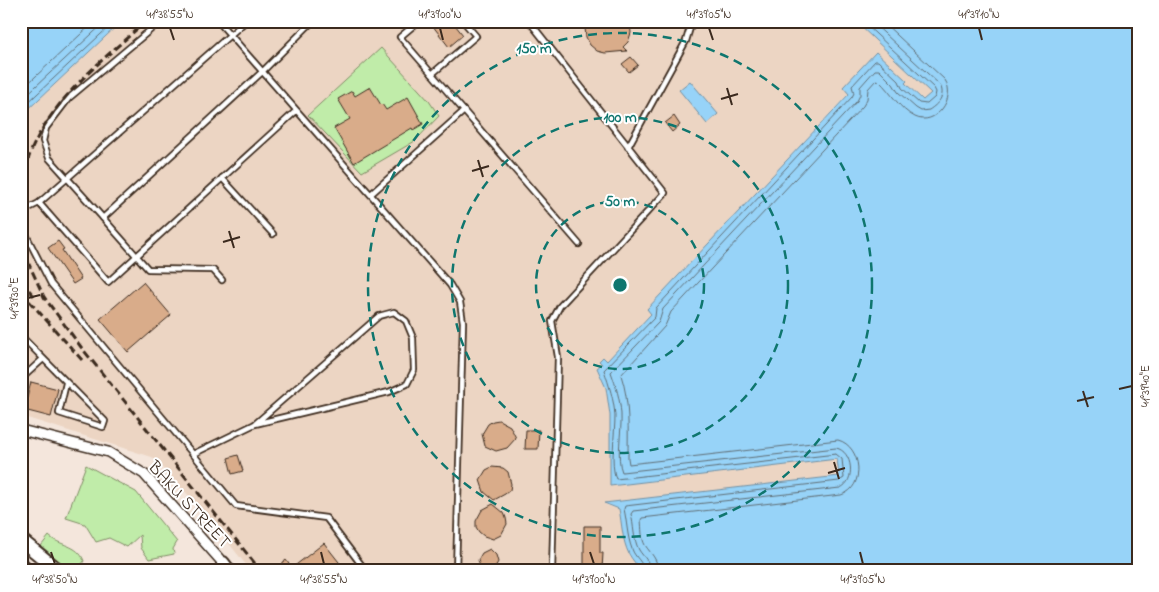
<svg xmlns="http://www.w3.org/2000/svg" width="1159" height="592" viewBox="0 0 1159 592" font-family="'Indie Flower',sans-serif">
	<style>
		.built { fill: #ecd5c3 }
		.green { fill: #c0eca9; stroke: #7e8b64 }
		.water { fill: #97d3f8; stroke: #728fa1 }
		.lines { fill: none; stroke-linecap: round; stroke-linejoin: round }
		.shore { stroke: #606e75; stroke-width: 1 }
		.building { fill: #d9ac8a; stroke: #3b2a1e }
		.lane-casing { stroke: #3b2a1e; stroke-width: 8 }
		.street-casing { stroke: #3b2a1e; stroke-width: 12 }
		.secondary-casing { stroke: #3b2a1e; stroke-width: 16 }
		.lane { stroke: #fff; stroke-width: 4.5 }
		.street { stroke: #fff; stroke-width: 9 }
		.secondary { stroke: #fff; stroke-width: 12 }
		.rail { stroke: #3b2a1e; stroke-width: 3; stroke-dasharray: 8 4; stroke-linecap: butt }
		.ticks { fill: none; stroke: #3b2a1e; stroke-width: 2 }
		.ring { fill: none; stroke: #0f766e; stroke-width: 2.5; stroke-dasharray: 9 6 }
		.labels { text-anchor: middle; stroke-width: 4; stroke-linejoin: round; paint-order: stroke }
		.street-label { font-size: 18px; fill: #3b2a1e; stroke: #fff }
		.centre { fill: #0f766e; stroke: #fff; stroke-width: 2.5 }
		.ring-label { font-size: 15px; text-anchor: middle; font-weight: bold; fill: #0f766e; stroke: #fff; stroke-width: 4; stroke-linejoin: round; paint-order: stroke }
		.neatline { fill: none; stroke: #3b2a1e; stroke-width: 2 }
		.ticks-label { font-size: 12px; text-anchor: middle; fill: #3b2a1e }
	</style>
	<rect width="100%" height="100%" fill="#f4e6dc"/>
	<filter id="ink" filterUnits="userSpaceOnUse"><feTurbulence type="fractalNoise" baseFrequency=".02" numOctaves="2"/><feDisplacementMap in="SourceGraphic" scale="10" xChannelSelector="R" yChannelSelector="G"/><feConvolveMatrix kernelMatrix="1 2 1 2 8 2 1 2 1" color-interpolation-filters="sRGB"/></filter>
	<g filter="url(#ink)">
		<path class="built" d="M122 21H855L932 93 924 100 905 83 906 81 844 87 849 93 648 309 652 313 607 361 597 369 606 388 610 415V486L837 459 839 476 605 503 606 505 619 509 629 556 637 564 640 571H251L198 505 152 457 21 416V116Z"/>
		<g class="green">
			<path d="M381 48 429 101 439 116 415 141 362 172 308 115Z"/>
			<path d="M86 465 136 492 177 542 173 549 174 554 149 559 141 548 140 535 127 547 109 538 96 542 85 524 66 518Z"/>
			<path d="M49 536C59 546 78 544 84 561L82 564 89 571H72L41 546Z"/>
		</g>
		<g class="water">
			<path d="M21 21H122L21 116Z"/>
			<path d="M855 21H1138V571H640C637 564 632 560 629 554 622 540 622 524 619 509L604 503 839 476 837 459 610 486V415L606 388 597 368 602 364 599 361 603 357 607 361 651 314 647 309 849 94 843 87 876 52 907 81 905 83 923 100 931 93Z"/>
			<path d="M690 81 718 114 707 124 679 90Z"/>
		</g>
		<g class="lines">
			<g class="shore">
				<path d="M21 90 95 21"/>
				<path d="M21 100 106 21"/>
				<path d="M21 109 115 21"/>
				<path d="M644 571C643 561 635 558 632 549 627 536 627 522 624 509L625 506 839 481 844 478 842 459 836 454 616 479C610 465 615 433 615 416 614 400 609 385 604 370L655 317 656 308 852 97 854 93 852 86 875 61H878L899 81 902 88 919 103 927 104 935 97 936 92 934 88 862 21"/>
				<path d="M651 571C650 561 644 558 639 550 633 539 634 525 631 514L633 511 840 488C856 482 853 451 836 448L622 472C616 458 622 431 621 414 620 399 616 386 611 372L659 322 663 309 857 101 860 95V87L875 70H879L893 84 898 92 916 108 921 111 929 110C938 104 946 96 940 85L871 21"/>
				<path d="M658 571C658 559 651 554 645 545 641 538 642 528 641 520L642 518 841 495C866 488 862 446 838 440L629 464 628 458C628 430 630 402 621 375L665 326 671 312 863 106 867 99 868 89 876 80 879 81C891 92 899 109 915 117 935 127 957 98 945 80L882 21"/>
			</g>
		</g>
		<g class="building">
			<path d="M429 21H452L463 35 449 47Z"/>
			<path d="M587 21H630L631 33 628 42 623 47 627 51 605 53 597 51 590 45 586 37 585 28Z"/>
			<path d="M631 57 638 65 629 72 622 64Z"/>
			<path d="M370 87 381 105 382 104 386 110 408 97 423 124 413 130 412 128 354 163 334 128 350 119 338 99 352 91 355 96Z"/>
			<path d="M674 116 680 125 672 132 665 123Z"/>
			<path d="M58 241 64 249 62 250 81 279 73 284 48 248Z"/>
			<path d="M143 282 171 315 128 352 100 319Z"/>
			<path d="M31 382 58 389 51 417 24 410Z"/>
			<path d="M499 420 510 426 516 438 507 448 496 451 485 446 482 434 488 424 493 421Z"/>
			<path d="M526 430H539L538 449H525Z"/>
			<path d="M238 455 243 471 232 474 228 458Z"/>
			<path d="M492 467 503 468 508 472 511 484 510 490 505 494 494 500 484 492 480 480 486 470Z"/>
			<path d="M493 504 504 513 506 518 507 524 501 535 493 539 484 536 479 532 476 527V521L482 510Z"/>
			<path d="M584 526H600V553H603L602 570H584Z"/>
			<path d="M324 543 346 571H273L286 560 292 568Z"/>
			<path d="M490 549 496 555 498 562 494 569 487 571 480 567 478 560 482 553Z"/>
		</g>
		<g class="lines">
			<g class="lane-casing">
				<g id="lane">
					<path d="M161 21 69 98 46 128 43 141 49 158 103 218 262 72 313 21"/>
					<path d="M218 21 450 285 460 302 463 322 456 571"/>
					<path d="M419 21 400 37 432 74 476 36 463 21"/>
					<path d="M529 21 665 193 560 306 552 321 558 357 552 571"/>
					<path d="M684 21 690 28"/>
					<path d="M464 111 579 244"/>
					<path d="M628 147 686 41 692 21"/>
					<path d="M222 178 273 234"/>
					<path d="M371 194 464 111 432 74"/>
					<path d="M39 203 108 282 296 111"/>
					<path d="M21 212 39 203 246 21"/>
					<path d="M103 218 148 269 213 270 222 280"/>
					<path d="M21 225 51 284 193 454 255 424 379 316 394 312 406 321 413 338 414 370 407 384 389 392 255 424"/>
					<path d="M21 336 105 421 103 427 59 413 66 383"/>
					<path d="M21 379 43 359"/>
					<path d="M193 454 236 506 326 518 366 571"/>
				</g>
			</g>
			<g class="street-casing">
				<path id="street" d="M21 430 108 452 144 474 223 563"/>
			</g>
			<g class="secondary-casing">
				<g id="secondary">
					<path d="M21 540 59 571"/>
					<path d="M223 563 229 571"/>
					<path d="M21 564 29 571"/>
				</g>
			</g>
			<use href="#lane" class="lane"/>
			<use href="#street" class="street"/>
			<use href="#secondary" class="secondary"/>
			<g class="rail">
				<path d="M21 185C24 174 27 162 31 151 54 97 104 59 146 21"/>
				<path d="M21 225 28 262 44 297 81 347 261 571"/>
				<path d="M21 281 34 296"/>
				<path d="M21 292 82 360"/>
			</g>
		</g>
	</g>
	<path class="ticks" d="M170 28 174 40M440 28 443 40M709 28 713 40M979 28 982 40M727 88 732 105M721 99 738 94M478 160 483 177M472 171 489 166M229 231 234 248M223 242 240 237M28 298 40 295M1119 389 1132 386M1083 391 1088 407M1077 401 1094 397M834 462 839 479M828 473 845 468M51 552 55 564M321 552 324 564M590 552 594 564M860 552 863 564"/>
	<g class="ring">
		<circle cx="620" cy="285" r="84"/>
		<circle cx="620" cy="285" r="168"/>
		<circle cx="620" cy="285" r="252"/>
	</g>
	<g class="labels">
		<g class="street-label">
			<text transform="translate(190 504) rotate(47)" y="6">BAKU STREET</text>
		</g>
	</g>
	<circle cx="620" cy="285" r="8" class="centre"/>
	<g class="ring-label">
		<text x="534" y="53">150 m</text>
		<text x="620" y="122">100 m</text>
		<text x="620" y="206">50 m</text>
	</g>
	<rect width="1159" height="592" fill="none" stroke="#fff" stroke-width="55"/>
	<rect x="28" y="28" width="1104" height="536" class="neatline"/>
	<g class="ticks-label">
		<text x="170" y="18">41°38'55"N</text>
		<text x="440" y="18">41°39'00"N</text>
		<text x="709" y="18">41°39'05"N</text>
		<text x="979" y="18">41°39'10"N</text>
		<text transform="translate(14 298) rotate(-90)" y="4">41°39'30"E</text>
		<text transform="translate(1145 386) rotate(-90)" y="4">41°39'40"E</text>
		<text x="55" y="583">41°38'50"N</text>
		<text x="324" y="583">41°38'55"N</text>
		<text x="594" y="583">41°39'00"N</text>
		<text x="863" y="583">41°39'05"N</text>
	</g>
</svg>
